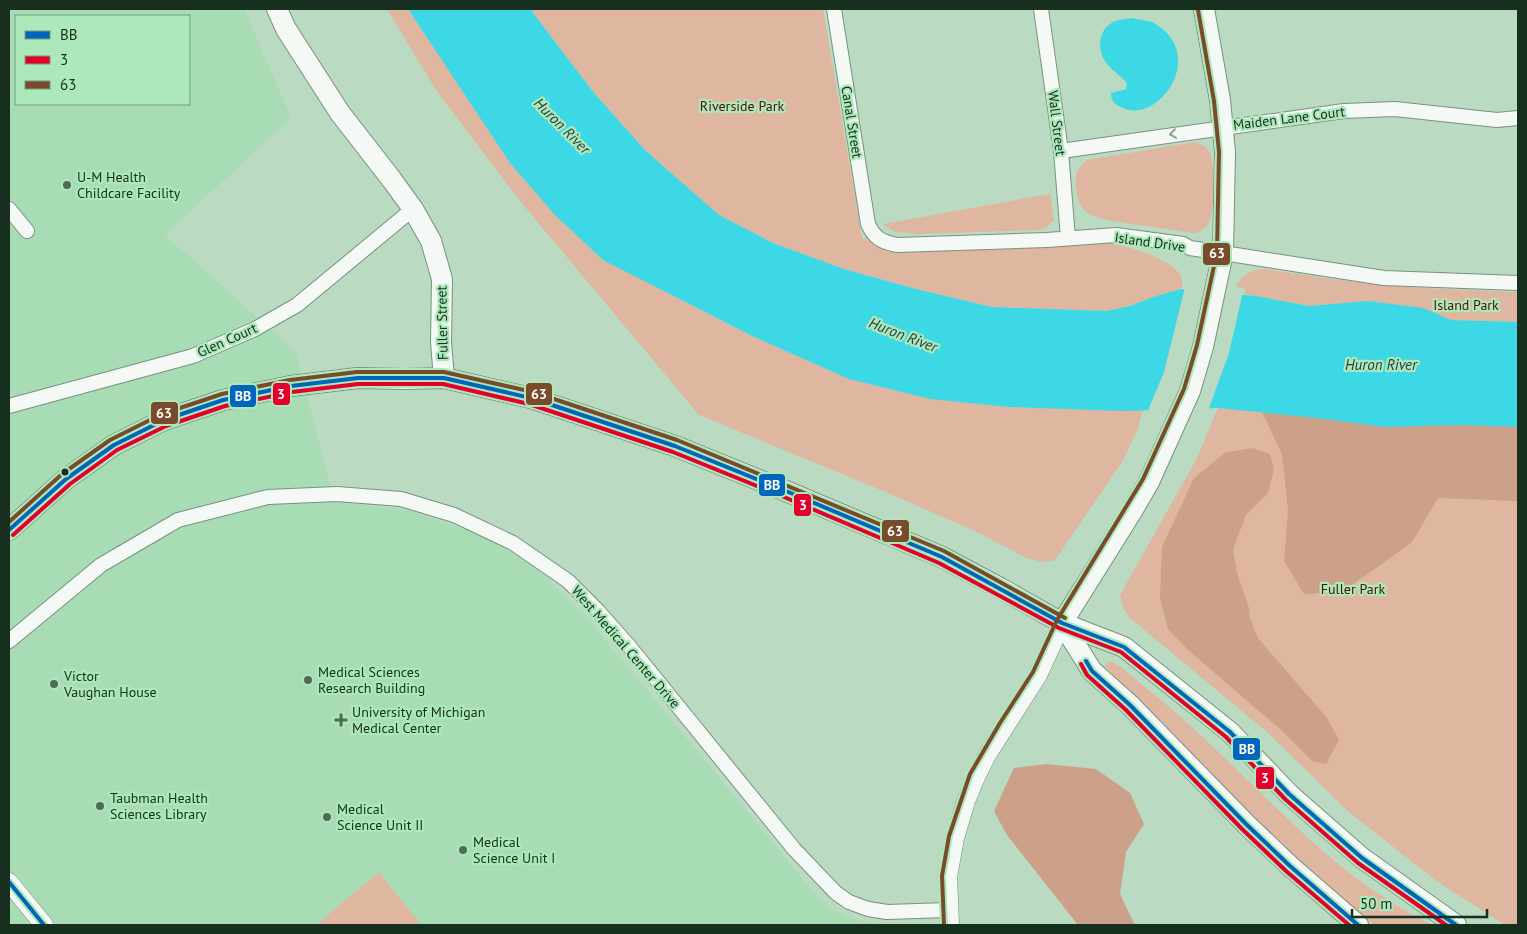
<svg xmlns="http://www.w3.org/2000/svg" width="1527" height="934" viewBox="0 0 1527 934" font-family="'PT Sans',sans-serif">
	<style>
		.built { fill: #a8dcb5; fill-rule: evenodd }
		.green { fill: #dfb6a0 }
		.forest { fill: #cda08a }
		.water { fill: #3dd8e5 }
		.pier { fill: #badac1 }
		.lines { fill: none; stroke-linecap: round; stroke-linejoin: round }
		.minor-casing { stroke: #79917f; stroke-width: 16 }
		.tertiary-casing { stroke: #79917f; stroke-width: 19 }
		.secondary-casing { stroke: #79917f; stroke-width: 22 }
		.minor { stroke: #f5f9f6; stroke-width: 14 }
		.tertiary { stroke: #f5f9f6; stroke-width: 18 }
		.secondary { stroke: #f5f9f6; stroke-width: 20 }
		.bus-1-casing { stroke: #ace8ba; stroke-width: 8 }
		.bus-2-casing { stroke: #ace8ba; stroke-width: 8 }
		.bus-3-casing { stroke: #ace8ba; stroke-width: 8 }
		.bus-1 { stroke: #0065bd; stroke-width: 4 }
		.bus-2 { stroke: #e4002b; stroke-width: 4 }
		.bus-3 { stroke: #7a4b2a; stroke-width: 4 }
		.oneway { stroke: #919e95 }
		.poi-dot { fill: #506b57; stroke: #ace8ba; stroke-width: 2 }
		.bus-dot { fill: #172f1e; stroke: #ace8ba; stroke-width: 2 }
		.labels { text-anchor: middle; stroke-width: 4.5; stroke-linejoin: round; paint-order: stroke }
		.park-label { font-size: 14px; fill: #530e04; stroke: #ace8ba }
		.street-label { font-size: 14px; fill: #172f1e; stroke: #ace8ba }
		.poi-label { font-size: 14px; fill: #172f1e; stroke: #ace8ba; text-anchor: start }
		.water-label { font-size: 15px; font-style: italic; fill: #243e44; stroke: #ace8ba }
		.line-badge { stroke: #ace8ba; stroke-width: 2 }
		.badge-label { font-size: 14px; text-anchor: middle; font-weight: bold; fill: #fff }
	</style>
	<rect width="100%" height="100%" fill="#badac1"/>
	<path class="built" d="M9 9H244L291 118 165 235 296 352 334 502 407 510 485 536 542 573 586 617 825 906 852 919 881 925H9ZM16 16H189V104H16Z"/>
	<g class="green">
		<path d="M387 9H408L483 121 667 293 752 336 849 379 1009 407 1143 410 1137 431 1122 462 1055 560 1042 562 1024 557 975 531 881 490 699 415 520 201 438 93Z"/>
		<path d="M530 9H823L862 238 875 242H1106C1124 245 1194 263 1181 289L1156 296 1130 306 1106 311 992 307 916 289 844 269 773 243 719 215 646 151 594 93Z"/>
		<path d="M1195 142C1200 144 1204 145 1208 150 1217 161 1215 215 1207 226 1202 232 1197 233 1190 233 1168 229 1147 226 1125 223 1115 221 1101 220 1091 215 1080 209 1076 198 1076 186 1075 173 1077 168 1087 160Z"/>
		<path d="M1050 194 1054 220 1046 228 1039 230 918 234 895 232 883 224Z"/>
		<path d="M1263 269 1338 280 1421 288 1518 292V322L1451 320 1422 308 1368 301 1309 306 1244 294 1245 288 1236 287C1242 275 1250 270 1263 269Z"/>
		<path d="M1218 408 1316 418 1518 427V925H1505L1438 882 1349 812 1267 732 1130 618 1123 608 1120 595 1196 460Z"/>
		<path d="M1109 661C1120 664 1133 677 1142 685 1202 731 1251 786 1306 836 1345 872 1386 902 1432 925H1374L1345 903 1300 863 1234 798 1105 666Z"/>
		<path d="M379 872 421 925H316Z"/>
	</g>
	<g class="forest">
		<path d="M1262 412 1316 418 1518 427V501L1438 498 1412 542 1379 566 1341 592 1304 594 1284 561 1288 511 1282 454Z"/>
		<path d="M1253 448 1270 454 1274 469 1268 493 1246 515 1233 549 1237 573 1250 611 1249 616 1258 638 1327 718 1339 740 1326 764 1312 761 1281 730 1187 649 1168 629 1160 598 1162 547 1194 478 1226 452Z"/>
		<path d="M1046 764 1096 769 1130 793 1144 824 1126 852 1120 894 1135 925H1078L1007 835 994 811 1014 768Z"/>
	</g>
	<g class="water">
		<path d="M408 9H530L594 93 646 151 719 215 773 243 844 269 916 289 992 307 1106 311 1130 306 1156 296 1181 289 1256 296 1309 306 1368 301 1423 308 1451 320 1518 322V427L1460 425 1385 427 1316 418 1218 408 1122 411 1009 407 930 399 849 379 752 336 603 260 555 215 510 163Z"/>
		<path d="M1132 18C1139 20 1148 20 1154 23 1210 56 1156 127 1121 107 1114 104 1111 101 1111 93L1126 89 1127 83C1121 76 1113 71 1107 64 1096 50 1098 27 1116 21 1121 19 1127 19 1132 18Z"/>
	</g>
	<path class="pier" d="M1185 287 1243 292 1229 353 1208 411 1147 413 1164 372Z"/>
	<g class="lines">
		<g class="minor-casing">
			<g id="minor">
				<path d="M834 9 868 224C874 238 882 242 897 245L1047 240 1116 235 1183 244 1190 248 1223 253 1384 278 1518 283"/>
				<path d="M1041 9 1061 151 1068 238"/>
				<path d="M1061 151 1344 111 1395 109 1497 120 1518 118"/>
				<path d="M9 209 27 231"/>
				<path d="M9 406 193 356 255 329 297 305 413 209"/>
				<path d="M9 641 101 565 178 520 268 497 337 494 401 499 454 515 513 543 568 581 598 611 629 646 794 849 836 893 849 902 868 909 887 912 948 910"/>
			</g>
		</g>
		<g class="tertiary-casing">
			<g id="tertiary">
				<path d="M9 882 44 925"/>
				<path d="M950 925 948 877 955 838 966 801 976 777 987 755 1038 675 1062 623"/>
			</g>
		</g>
		<g class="secondary-casing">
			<g id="secondary">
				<path d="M277 9 286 29 340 113 392 180 413 209 431 241 442 279 441 343 444 378"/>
				<path d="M9 530 66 479 114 445 164 420 223 400 291 386 358 378 405 379 444 378 531 398 675 446 786 491 942 557 1002 589 1062 623 1124 647 1230 732 1289 794 1362 858 1456 925"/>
				<path d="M1062 623 1131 513 1149 482 1190 391 1203 347 1223 253 1225 152 1220 100 1204 9"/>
				<path d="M1062 623 1092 671 1130 705 1246 824 1290 866 1358 925"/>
			</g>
		</g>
		<use href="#minor" class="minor"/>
		<use href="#tertiary" class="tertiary"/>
		<use href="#secondary" class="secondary"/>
		<g class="bus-1-casing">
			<g id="bus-1">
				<path d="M9 530 66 479 114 445 164 420 223 400 291 386 358 378H444L531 398 675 446 786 491 942 557 1062 623 1124 647 1230 732 1289 794 1362 858 1456 925"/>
				<path d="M1086 661 1092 671 1130 705 1246 824 1290 866 1358 925"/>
				<path d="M9 882 44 925"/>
			</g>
		</g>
		<g class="bus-2-casing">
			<g id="bus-2">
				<path d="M13 535 70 484 117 450 166 426 225 406 292 392 358 384H443L529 404 673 452 784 497 939 563 1059 628 1121 652 1226 737 1285 799 1358 863 1446 925"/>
				<path d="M1081 664 1087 675 1126 710 1242 829 1286 871 1349 925"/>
			</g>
		</g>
		<g class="bus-3-casing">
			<g id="bus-3">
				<path d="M9 522 62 474 110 440 162 414 222 394 290 380 357 372H444L533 392 677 440 944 551 1065 618"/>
				<path d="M944 925 942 876 949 836 970 774 1000 723 1033 672 1057 620 1143 479 1184 389 1197 345 1217 252 1219 152 1214 101 1198 10"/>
			</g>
		</g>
		<use href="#bus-1" class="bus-1"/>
		<use href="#bus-2" class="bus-2"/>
		<use href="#bus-3" class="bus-3"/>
	</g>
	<defs><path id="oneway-chevron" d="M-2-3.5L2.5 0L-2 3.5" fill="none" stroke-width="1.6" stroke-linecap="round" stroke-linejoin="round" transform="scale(1.25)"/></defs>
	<use class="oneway" href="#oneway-chevron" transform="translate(1173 134) rotate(172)"/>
	<g class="poi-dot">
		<circle cx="67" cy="185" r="5"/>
		<circle cx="308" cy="680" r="5"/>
		<circle cx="54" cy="684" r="5"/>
		<path d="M338.5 712.5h5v5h5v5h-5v5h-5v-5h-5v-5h5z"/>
		<circle cx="100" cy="806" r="5"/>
		<circle cx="327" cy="817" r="5"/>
		<circle cx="463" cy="850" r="5"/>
	</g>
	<circle class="bus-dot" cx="65" cy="472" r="4.5"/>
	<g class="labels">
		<g class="park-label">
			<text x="742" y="111">Riverside Park</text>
			<text x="1466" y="310">Island Park</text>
			<text x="1353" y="594">Fuller Park</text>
		</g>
		<g class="street-label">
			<text transform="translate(1289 118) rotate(-7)" y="5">Maiden Lane Court</text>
			<text transform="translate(852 122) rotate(81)" y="5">Canal Street</text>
			<text transform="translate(1057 123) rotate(83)" y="5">Wall Street</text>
			<text transform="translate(1150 242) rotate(8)" y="5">Island Drive</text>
			<text transform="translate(442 323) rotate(-91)" y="5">Fuller Street</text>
			<text transform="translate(227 340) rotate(-24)" y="5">Glen Court</text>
			<text transform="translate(626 647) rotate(49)" y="5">West Medical Center Drive</text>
		</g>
		<g class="poi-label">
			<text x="77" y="182">U-M Health<tspan x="77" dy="16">Childcare Facility</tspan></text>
			<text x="318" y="677">Medical Sciences<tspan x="318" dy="16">Research Building</tspan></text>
			<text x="64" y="681">Victor<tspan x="64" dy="16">Vaughan House</tspan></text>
			<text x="352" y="717">University of Michigan<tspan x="352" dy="16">Medical Center</tspan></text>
			<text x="110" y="803">Taubman Health<tspan x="110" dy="16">Sciences Library</tspan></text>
			<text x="337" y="814">Medical<tspan x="337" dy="16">Science Unit II</tspan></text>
			<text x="473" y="847">Medical<tspan x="473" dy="16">Science Unit I</tspan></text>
		</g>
		<g class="water-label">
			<text transform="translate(562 126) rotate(45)" y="5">Huron River</text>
			<text transform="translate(903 335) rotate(21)" y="5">Huron River</text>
			<text x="1381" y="370">Huron River</text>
		</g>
	</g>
	<g class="line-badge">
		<rect x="1202" y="242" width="29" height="24" rx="5" fill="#7a4b2a"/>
		<rect x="525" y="382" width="28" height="24" rx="5" fill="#7a4b2a"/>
		<rect x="272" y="382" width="19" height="24" rx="5" fill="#e4002b"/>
		<rect x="229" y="384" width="28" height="24" rx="5" fill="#0065bd"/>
		<rect x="150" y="401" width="29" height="24" rx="5" fill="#7a4b2a"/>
		<rect x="758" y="473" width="28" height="24" rx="5" fill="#0065bd"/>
		<rect x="793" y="493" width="19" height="24" rx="5" fill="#e4002b"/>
		<rect x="881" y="519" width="29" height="24" rx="5" fill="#7a4b2a"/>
		<rect x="1232" y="737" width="29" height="24" rx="5" fill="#0065bd"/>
		<rect x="1255" y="766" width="20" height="24" rx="5" fill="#e4002b"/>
	</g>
	<g class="badge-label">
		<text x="1217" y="258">63</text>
		<text x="539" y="399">63</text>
		<text x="281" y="399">3</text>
		<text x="243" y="401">BB</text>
		<text x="164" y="418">63</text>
		<text x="772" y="490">BB</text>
		<text x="803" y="510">3</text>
		<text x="895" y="536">63</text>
		<text x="1247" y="754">BB</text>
		<text x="1265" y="783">3</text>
	</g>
	<rect width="1527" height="934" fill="none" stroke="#172f1e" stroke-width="20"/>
	<rect x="15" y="15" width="175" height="90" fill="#ace8ba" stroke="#709e7c"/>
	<rect x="25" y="31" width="25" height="8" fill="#0065bd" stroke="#709e7c"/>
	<text x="60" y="40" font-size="15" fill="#172f1e">BB</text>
	<rect x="25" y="56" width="25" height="8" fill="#e4002b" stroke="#709e7c"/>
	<text x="60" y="65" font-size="15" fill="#172f1e">3</text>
	<rect x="25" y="81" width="25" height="8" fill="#7a4b2a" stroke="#709e7c"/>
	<text x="60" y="90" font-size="15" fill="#172f1e">63</text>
	<path d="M1352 909v8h135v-8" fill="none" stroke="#172f1e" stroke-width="2.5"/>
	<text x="1360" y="909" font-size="15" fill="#172f1e" stroke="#ace8ba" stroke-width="4" paint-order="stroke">50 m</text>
</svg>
